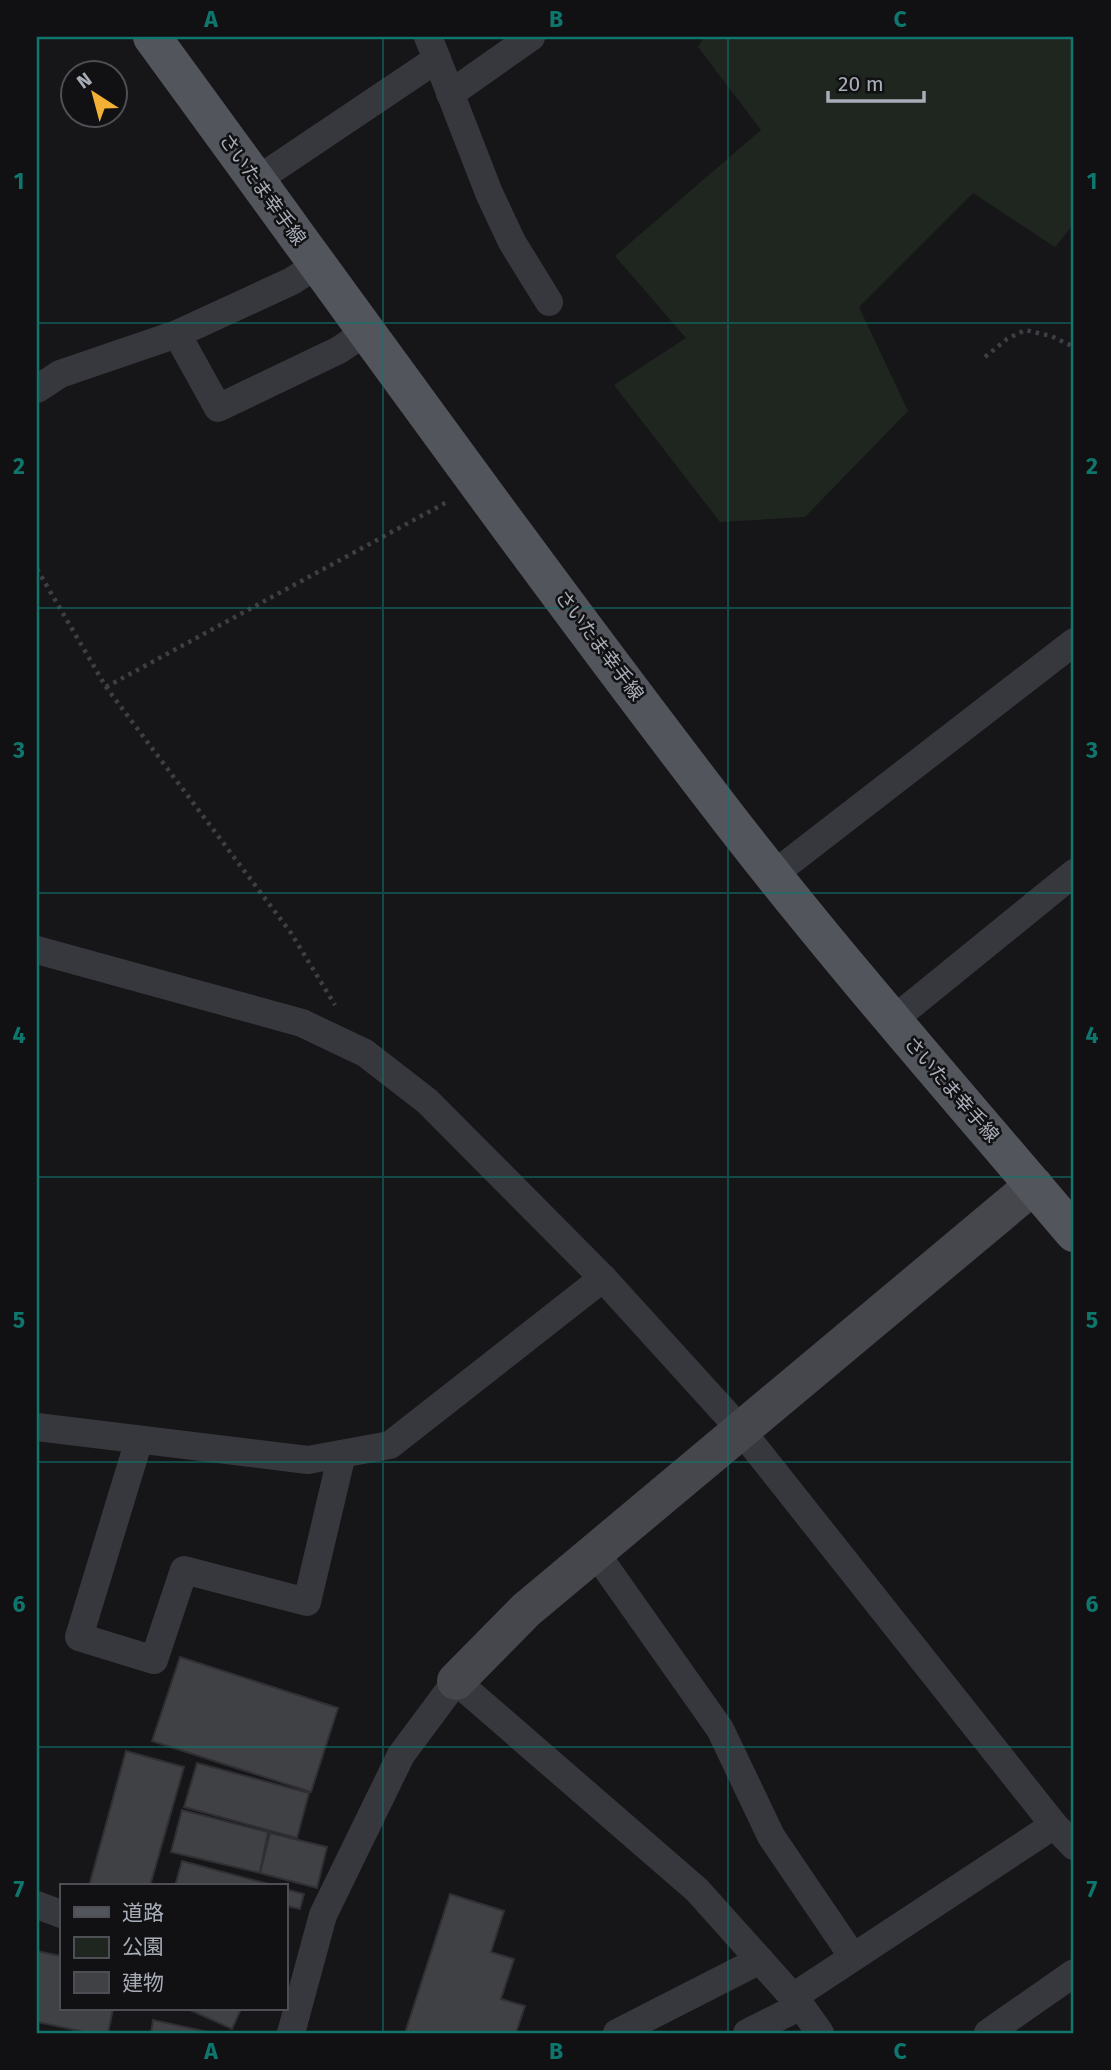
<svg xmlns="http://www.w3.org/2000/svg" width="1111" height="2070" viewBox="0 0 1111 2070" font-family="'Fira Sans','Noto Sans JP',sans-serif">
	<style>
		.green { fill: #1e261f }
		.building { fill: #404145; stroke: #303034; stroke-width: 2 }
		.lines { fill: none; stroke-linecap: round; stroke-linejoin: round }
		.path { stroke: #3d3f44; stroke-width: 4.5; stroke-dasharray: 3.5 5; stroke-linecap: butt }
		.street { stroke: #37383d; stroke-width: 28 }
		.secondary { stroke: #45474d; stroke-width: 38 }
		.primary { stroke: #53555c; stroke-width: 38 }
		.grid { fill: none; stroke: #0f766e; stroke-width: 2; stroke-opacity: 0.55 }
		.labels { text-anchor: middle; stroke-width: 5; stroke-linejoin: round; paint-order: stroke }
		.street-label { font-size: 19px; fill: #a8adb8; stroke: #111113 }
		.neatline { fill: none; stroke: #0f766e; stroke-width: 2.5 }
		.grid-label { font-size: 23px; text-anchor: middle; font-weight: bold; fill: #0f766e }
	</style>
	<rect width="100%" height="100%" fill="#161618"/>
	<path class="green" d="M704 37H1074V224L1055 247 973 193 859 307 908 411 805 517 720 522 614 385 686 338 615 256 761 130 698 47Z"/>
	<g class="building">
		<path d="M180 1657 338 1708 311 1792 152 1741Z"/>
		<path d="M126 1751 184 1767 150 1886H89Z"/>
		<path d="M197 1763 309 1793 297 1838 184 1807Z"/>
		<path d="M182 1810 268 1832 260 1873 171 1852Z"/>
		<path d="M270 1833 327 1847 317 1888 260 1873Z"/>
		<path d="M182 1861 276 1886H175Z"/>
		<path d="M285 1889 304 1894 300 1909 287 1906 285 1912Z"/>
		<path d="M450 1894 504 1911 491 1952 514 1959 501 1999 525 2006 516 2033H405Z"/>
		<path d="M37 1951 61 1956V2009H113L108 2033H89L37 2022Z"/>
		<path d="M188 2009H241L232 2029Z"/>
		<path d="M153 2020 213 2033H151Z"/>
	</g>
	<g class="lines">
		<g class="path">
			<path d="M985 357 1007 339 1025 330 1051 336 1074 347"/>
			<path d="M37 569 106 687 291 933 335 1005"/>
			<path d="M106 687 447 502"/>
		</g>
		<g class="street">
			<path d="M437 59 489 193 512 242 549 302"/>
			<path d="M450 94 531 37"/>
			<path d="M257 180 437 59 428 37"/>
			<path d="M177 334 218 408 339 350 367 331"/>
			<path d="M37 389 60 374 177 334 292 281 318 264"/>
			<path d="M774 874 1074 642"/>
			<path d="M37 950 302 1023 365 1053 427 1101 603 1278 740 1429 1054 1825 1074 1846"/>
			<path d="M893 1020 1074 873"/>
			<path d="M37 1427 308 1460 390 1445 603 1278"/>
			<path d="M139 1440 79 1637 154 1660 184 1570 307 1602 342 1454"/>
			<path d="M595 1552 720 1729 771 1836 853 1957"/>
			<path d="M37 1905 61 1914"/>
			<path d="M793 1997 1054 1825"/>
			<path d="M291 2033 323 1915 401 1755 456 1681 697 1890 801 2006 820 2033"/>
			<path d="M617 2033 760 1960"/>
			<path d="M747 2033 801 2006"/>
			<path d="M988 2033 1074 1973"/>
		</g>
		<path class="secondary" d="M456 1681 526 1610 1034 1185"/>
		<path class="primary" d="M152 37C343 298 531 562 729 819 839 961 958 1096 1074 1233"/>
	</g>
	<path class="grid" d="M383 37V2033M728 37V2033M37 323H1074M37 608H1074M37 893H1074M37 1177H1074M37 1462H1074M37 1747H1074"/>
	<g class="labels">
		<g class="street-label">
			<text transform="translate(263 189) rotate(54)" y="7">さいたま幸手線</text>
			<text transform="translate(600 645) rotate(53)" y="7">さいたま幸手線</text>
			<text transform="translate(952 1089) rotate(49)" y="7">さいたま幸手線</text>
		</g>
	</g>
	<rect width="1111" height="2070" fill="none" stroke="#111113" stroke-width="77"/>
	<rect x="60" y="1884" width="228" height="126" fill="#111113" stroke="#4d4f55" stroke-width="2"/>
	<rect x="74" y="1907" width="35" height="10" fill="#53555c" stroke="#4d4f55" stroke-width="2"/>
	<text x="122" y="1920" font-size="21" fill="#a8adb8">道路</text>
	<rect x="74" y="1937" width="35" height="21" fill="#1e261f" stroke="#4d4f55" stroke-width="2"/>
	<text x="122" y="1954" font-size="21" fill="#a8adb8">公園</text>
	<rect x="74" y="1972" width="35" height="21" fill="#404145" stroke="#4d4f55" stroke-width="2"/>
	<text x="122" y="1990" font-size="21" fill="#a8adb8">建物</text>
	<g transform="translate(94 94) rotate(324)"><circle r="33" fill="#111113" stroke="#4d4f55" stroke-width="2"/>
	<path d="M0-5L12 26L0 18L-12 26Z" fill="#f2b134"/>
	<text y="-10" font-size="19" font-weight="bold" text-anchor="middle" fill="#a8adb8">N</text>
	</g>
	<path d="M828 91v10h96v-10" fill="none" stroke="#a8adb8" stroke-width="3.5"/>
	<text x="838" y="91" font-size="21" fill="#a8adb8" stroke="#111113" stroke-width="5" paint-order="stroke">20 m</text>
	<rect x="38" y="38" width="1034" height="1994" class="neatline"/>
	<g class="grid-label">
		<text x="211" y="27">A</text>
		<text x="556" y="27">B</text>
		<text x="900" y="27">C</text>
		<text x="19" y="189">1</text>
		<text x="1092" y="189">1</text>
		<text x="19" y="474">2</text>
		<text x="1092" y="474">2</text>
		<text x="19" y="758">3</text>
		<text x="1092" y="758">3</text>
		<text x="19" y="1043">4</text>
		<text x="1092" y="1043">4</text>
		<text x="19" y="1328">5</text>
		<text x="1092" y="1328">5</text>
		<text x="19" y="1612">6</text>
		<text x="1092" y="1612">6</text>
		<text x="19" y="1897">7</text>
		<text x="1092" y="1897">7</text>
		<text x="211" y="2059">A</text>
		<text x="556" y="2059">B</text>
		<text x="900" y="2059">C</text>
	</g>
</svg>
